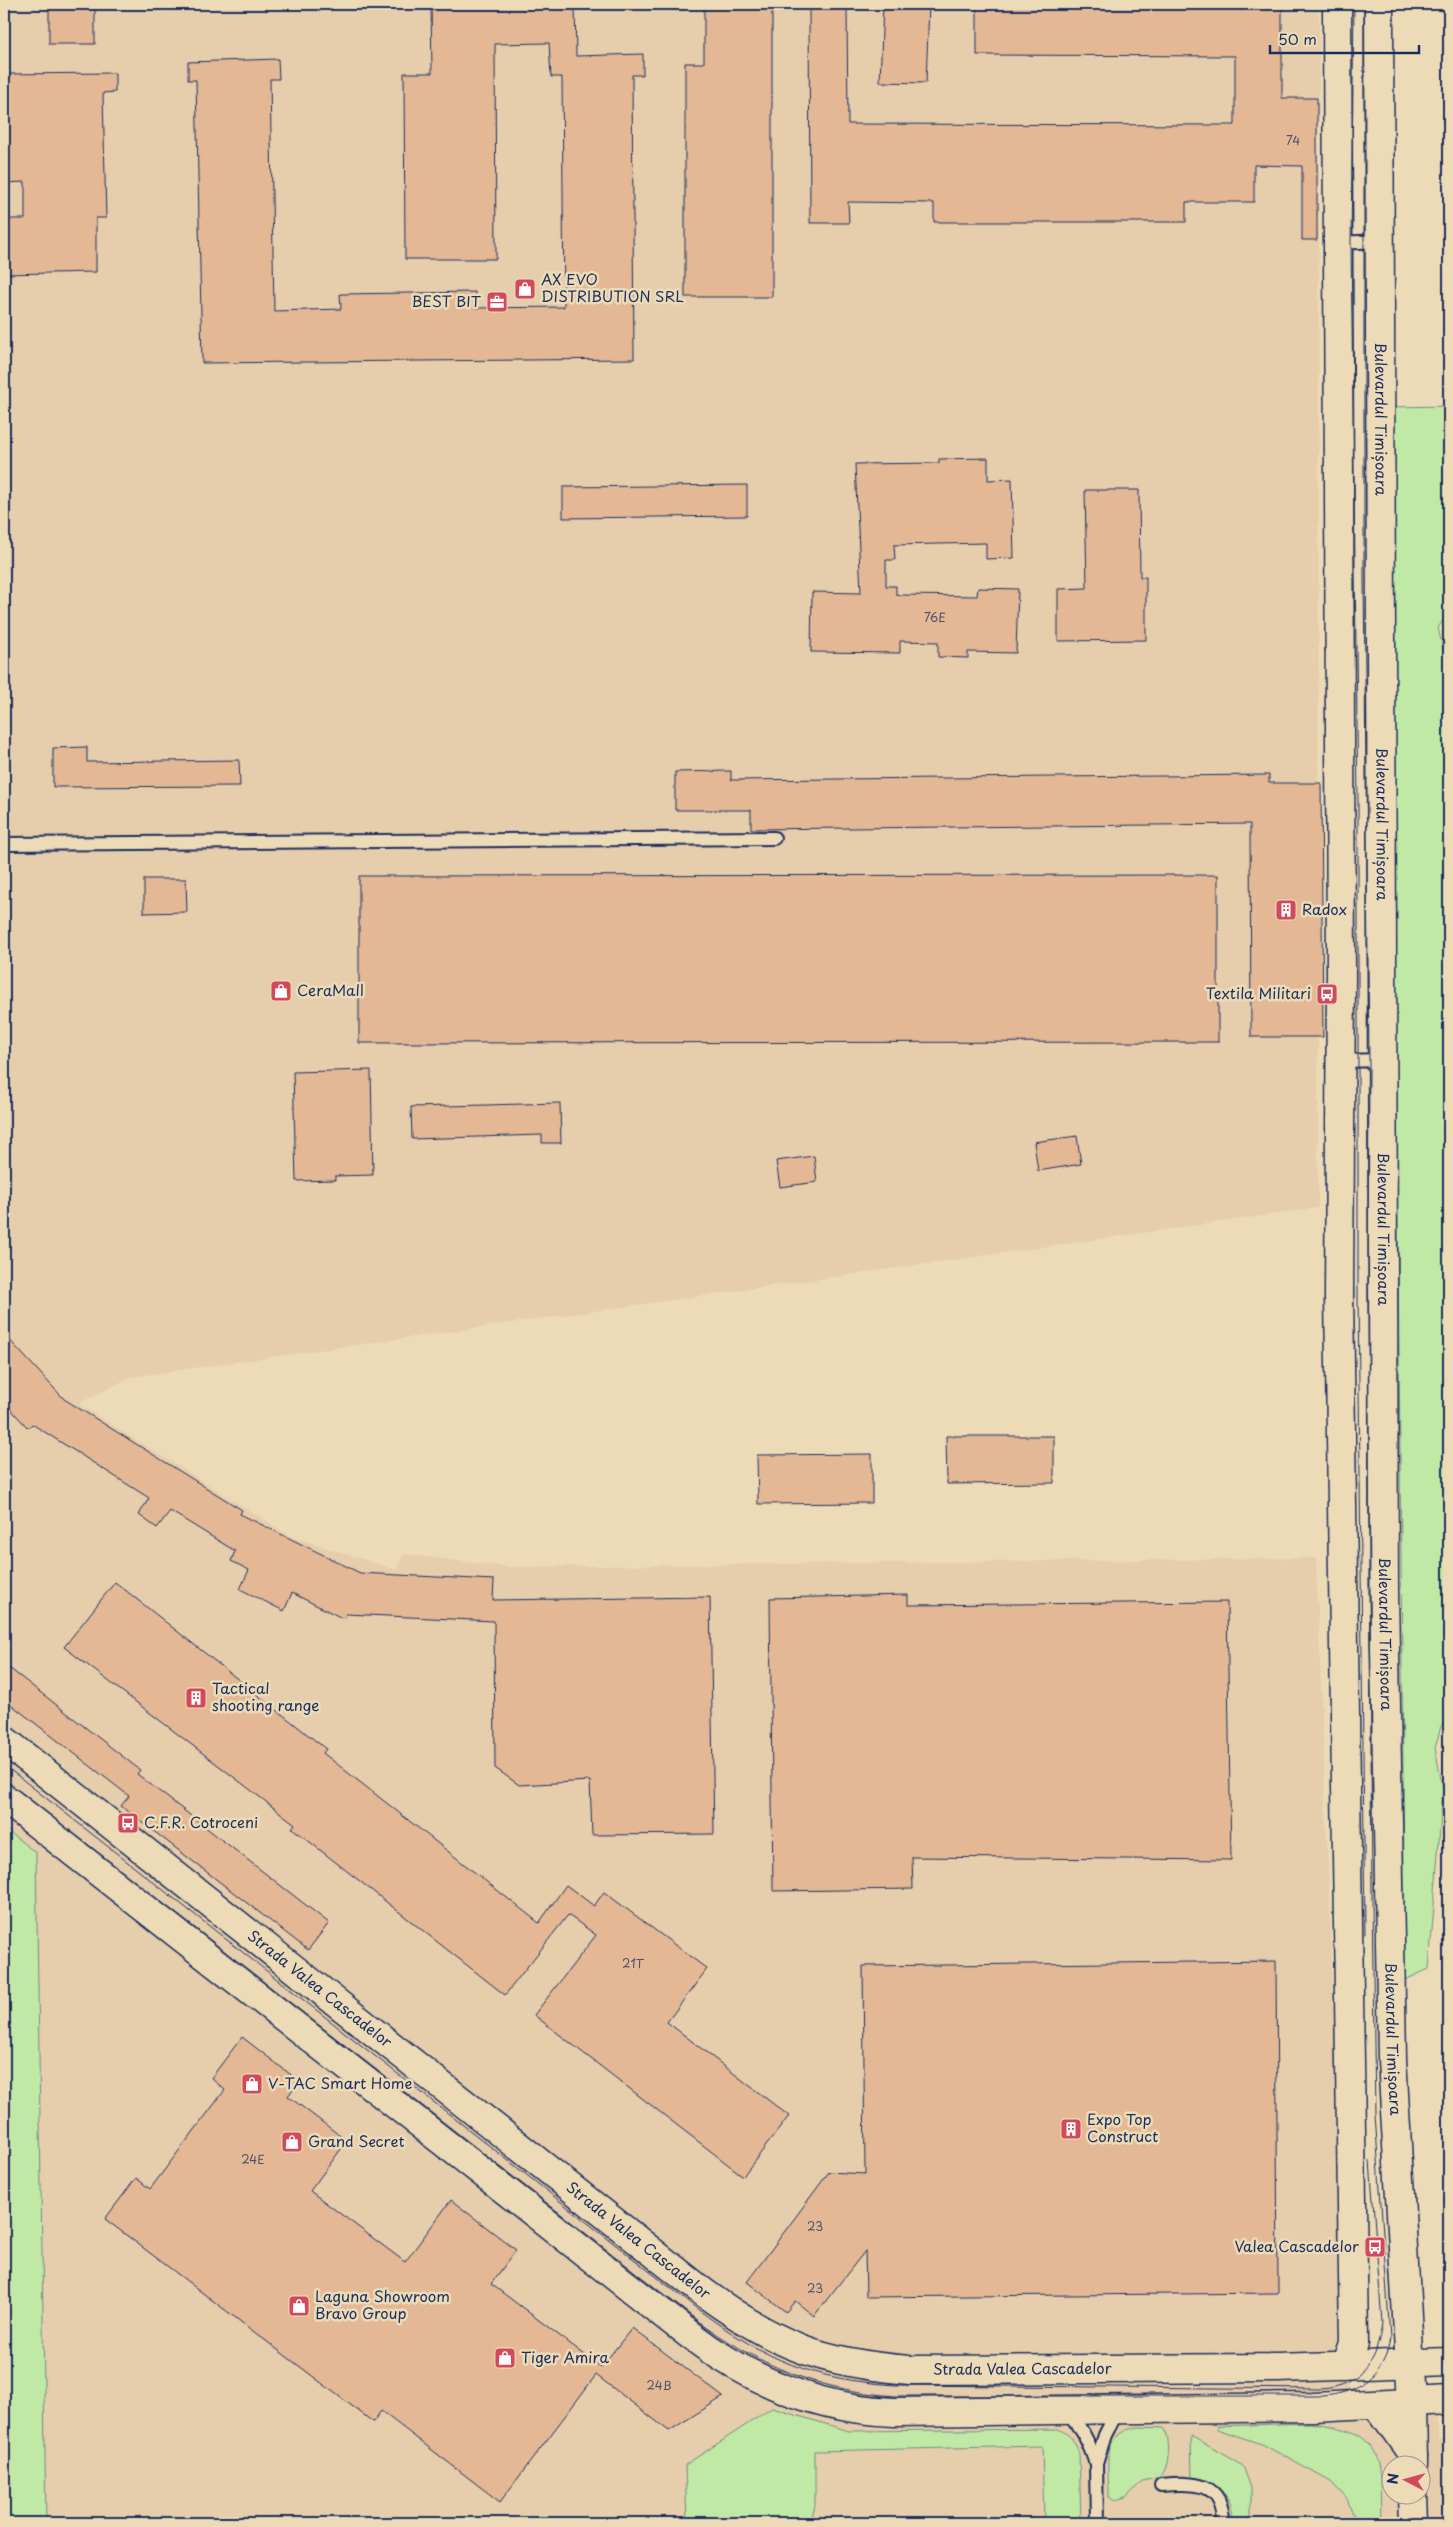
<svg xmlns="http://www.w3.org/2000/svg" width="1453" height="2527" viewBox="0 0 1453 2527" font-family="'Playpen Sans',sans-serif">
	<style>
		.built { fill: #e6cdac; fill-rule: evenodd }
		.green { fill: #c0e9a5; stroke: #6e8c82 }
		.building { fill: #e4b895; stroke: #1b2f5e }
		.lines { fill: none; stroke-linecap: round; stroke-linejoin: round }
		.service-casing { stroke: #1b2f5e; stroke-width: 16 }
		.tertiary-casing { stroke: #1b2f5e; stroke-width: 31 }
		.secondary-casing { stroke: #1b2f5e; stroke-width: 31 }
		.service { stroke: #eddbb8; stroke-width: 12 }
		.tertiary { stroke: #eddbb8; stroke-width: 28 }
		.secondary { stroke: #eddbb8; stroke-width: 28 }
		.tram { stroke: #1b2f5e; stroke-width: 1 }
		.labels { text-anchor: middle; stroke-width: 5; stroke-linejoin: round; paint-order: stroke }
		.number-label { font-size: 12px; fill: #4d516c }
		.poi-label { font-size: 15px; fill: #1b2f5e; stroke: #eddbb8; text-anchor: start }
		.street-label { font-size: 15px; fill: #1b2f5e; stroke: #eddbb8 }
	</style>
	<rect width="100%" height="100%" fill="#eddbb8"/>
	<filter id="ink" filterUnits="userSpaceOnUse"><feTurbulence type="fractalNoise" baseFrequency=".02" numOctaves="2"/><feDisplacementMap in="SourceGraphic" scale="10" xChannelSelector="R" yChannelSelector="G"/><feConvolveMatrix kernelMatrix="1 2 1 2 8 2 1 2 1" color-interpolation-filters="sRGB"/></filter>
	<g filter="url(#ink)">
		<path class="built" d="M4 4H1319L1318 1208 131 1377 78 1404 292 1537 397 1570 403 1554 508 1567 1316 1558 1349 2415 1438 2414V2438H1449V2523H4ZM1390 2464H1420V2494H1390Z"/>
		<g class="green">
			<path d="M1449 406V611L1438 628 1449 673V1718L1441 1726 1435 1748 1443 1789 1429 1969 1405 1980 1390 407Z"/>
			<path d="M4 1828 36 1853 46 2523H4Z"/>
			<path d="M772 2408 849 2431 1058 2429C1070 2434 1075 2441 1079 2453L1081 2523H1044L1042 2446 815 2451V2506L811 2520 802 2523H687L685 2465Z"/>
			<path d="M1310 2423C1388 2431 1379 2458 1381 2523H1357L1347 2499 1331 2482 1264 2445 1217 2429 1216 2426Z"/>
			<path d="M1138 2427 1164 2428C1171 2440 1170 2467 1160 2477L1142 2481 1126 2498 1115 2501 1109 2497C1109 2466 1099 2433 1138 2427Z"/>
			<path d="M1191 2436 1243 2466 1251 2488V2523H1233C1233 2493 1220 2486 1192 2480Z"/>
		</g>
		<g class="building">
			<rect x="49" y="4" width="46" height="40"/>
			<path d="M431 4H575L576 56 643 54V75H632L634 359 202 363 196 80H188V62L278 59 279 79H270L274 311 341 309 340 294 475 292V308L564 307 562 77H551L549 43 495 44 496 259H405L404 73H432Z"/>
			<path d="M704 4H772V297H685V63H704Z"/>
			<path d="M809 4H847L848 124 1235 125V56L977 55V4H1282V98H1317V240H1302V166L1254 165V202H1186V222H934V203L848 202 849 223H810Z"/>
			<path d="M883 4H929L926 83 880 82Z"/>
			<path d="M115 73V92L103 93 106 218H96V272L4 274V219H25V182L4 183V74Z"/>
			<path d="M988 458V480L1012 479 1014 558 986 559V543L894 545 895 560H886V586H896V594L901 595 977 596 978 588 1018 589 1016 653 968 652V658L938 657V642L900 641V653L811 652 812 592 861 593 855 464 939 463V459Z"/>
			<path d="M747 485V516L563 518V487Z"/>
			<path d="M1085 490H1139L1140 577H1146V640L1058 641V589L1087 588Z"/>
			<path d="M87 747V762L239 760 240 786 53 787V748Z"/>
			<path d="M731 771V780L1269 775V783H1321L1323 1037H1251L1250 824 751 829V810H675V772Z"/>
			<path d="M1218 875V1042L359 1043V876Z"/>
			<path d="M144 879H186L187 912 144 913Z"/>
			<path d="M371 1070 373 1175 335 1176V1180L296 1181 293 1072Z"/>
			<path d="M560 1103 561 1143H542V1135L412 1139 411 1107Z"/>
			<path d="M1077 1136 1081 1164 1038 1171 1034 1142Z"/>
			<path d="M814 1156 817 1182 780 1187 776 1161Z"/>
			<path d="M4 1334 64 1399 242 1510 240 1514 360 1573 494 1580 493 1600 710 1597 714 1834 592 1835 590 1781 519 1785 495 1768 494 1621 346 1614 344 1619 292 1593 284 1611 240 1589 249 1570 231 1561 235 1551 170 1511 157 1528 139 1515 149 1498 32 1424 28 1428 4 1402Z"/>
			<path d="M946 1436H1054V1483L947 1484Z"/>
			<path d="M872 1454V1503L758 1504 757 1455Z"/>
			<path d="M115 1582 326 1749 323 1753 539 1923 566 1885 594 1906 604 1892 707 1969 667 2022 789 2116 743 2176 534 2015 596 1935 568 1915 505 1995 292 1828 295 1824 64 1647Z"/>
			<path d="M908 1595V1605L1227 1602 1231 1860 912 1857 913 1889 773 1891 770 1598Z"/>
			<path d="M4 1664 140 1770 137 1774 329 1923 308 1950 121 1806 129 1796 4 1699Z"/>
			<path d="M1276 1961 1278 2293 866 2297 865 2251 814 2316 795 2301 786 2312 747 2282 829 2172 865 2174 863 1966Z"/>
			<path d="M242 2037 299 2081 288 2096 347 2141 310 2191 405 2262 451 2200 516 2250 491 2284 601 2367 632 2328 723 2397 669 2431 596 2375 500 2502 381 2411 373 2422 105 2219 136 2178 150 2189 225 2090 211 2078Z"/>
		</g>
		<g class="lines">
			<g class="service-casing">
				<g id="service">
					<path d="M1337 243 1380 241"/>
					<path d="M4 844 774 838"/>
					<path d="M1340 1061 1383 1060"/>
					<path d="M1065 2412C1082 2426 1089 2443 1096 2464"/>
					<path d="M1161 2485C1195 2482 1223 2482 1223 2523"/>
					<path d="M1097 2523 1096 2464 1105 2435 1118 2410"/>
				</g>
			</g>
			<g class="tertiary-casing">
				<g id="tertiary">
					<path d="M1412 2402 1413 2464"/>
					<path d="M1377 2404 1413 2455"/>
					<path d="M1413 2494 1414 2523"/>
				</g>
			</g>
			<g class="secondary-casing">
				<g id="secondary">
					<path d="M1337 4 1341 974 1339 1295 1354 2343 1349 2358 1343 2366"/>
					<path id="s1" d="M1379 4 1384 1591 1392 2059 1412 2402"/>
					<path id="s2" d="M4 1740 703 2292C775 2345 821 2363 910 2370L1278 2368 1449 2362"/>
					<path d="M4 1798 690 2335C750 2381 818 2409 894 2412L1313 2407 1449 2400"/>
				</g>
			</g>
			<use href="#service" class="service"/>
			<use href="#tertiary" class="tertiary"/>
			<use href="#secondary" class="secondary"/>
			<g class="tram">
				<path d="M1354 4 1351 242 1358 805V1294L1365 1934"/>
				<path d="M4 1765 700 2311C768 2361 811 2379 895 2385L1321 2389C1362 2385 1377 2360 1382 2323L1370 2161"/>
				<path d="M4 1779 694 2318C758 2365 815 2390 895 2396H1322C1357 2394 1385 2375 1390 2338L1375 2114 1372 1898 1368 1294 1369 1060 1364 579V4"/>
			</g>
		</g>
	</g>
	<defs>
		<g id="shop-square" transform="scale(1.125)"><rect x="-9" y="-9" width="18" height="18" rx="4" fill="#d1495b" stroke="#eddbb8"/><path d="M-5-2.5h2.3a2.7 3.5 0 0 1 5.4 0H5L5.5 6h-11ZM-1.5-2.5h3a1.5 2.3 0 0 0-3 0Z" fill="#fff"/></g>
		<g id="office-square" transform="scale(1.125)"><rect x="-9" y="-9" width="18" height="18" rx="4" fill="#d1495b" stroke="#eddbb8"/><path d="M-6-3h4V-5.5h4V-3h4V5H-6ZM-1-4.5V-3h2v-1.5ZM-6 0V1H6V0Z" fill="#fff"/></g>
		<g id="building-square" transform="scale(1.125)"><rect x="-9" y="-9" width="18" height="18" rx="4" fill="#d1495b" stroke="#eddbb8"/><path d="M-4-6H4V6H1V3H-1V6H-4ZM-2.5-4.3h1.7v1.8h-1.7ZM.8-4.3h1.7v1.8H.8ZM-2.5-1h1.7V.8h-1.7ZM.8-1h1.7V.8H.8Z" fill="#fff"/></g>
		<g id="bus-square" transform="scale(1.125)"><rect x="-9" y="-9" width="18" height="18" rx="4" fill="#d1495b" stroke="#eddbb8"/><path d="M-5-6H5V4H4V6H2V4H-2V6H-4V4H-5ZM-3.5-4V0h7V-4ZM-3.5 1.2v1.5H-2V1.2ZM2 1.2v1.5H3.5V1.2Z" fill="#fff"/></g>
	</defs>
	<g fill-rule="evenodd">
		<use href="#shop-square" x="525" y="289"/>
		<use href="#office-square" x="497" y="302"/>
		<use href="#building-square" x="1286" y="910"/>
		<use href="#shop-square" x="281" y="991"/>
		<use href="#bus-square" x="1327" y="994"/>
		<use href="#building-square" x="196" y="1698"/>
		<use href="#bus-square" x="128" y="1823"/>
		<use href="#shop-square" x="252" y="2084"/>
		<use href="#building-square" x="1071" y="2129"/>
		<use href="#shop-square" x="292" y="2142"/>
		<use href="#bus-square" x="1375" y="2247"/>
		<use href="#shop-square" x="299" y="2306"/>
		<use href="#shop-square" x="505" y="2358"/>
	</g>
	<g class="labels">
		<g class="number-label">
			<text x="1293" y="145">74</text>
			<text x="935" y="622">76E</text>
			<text x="633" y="1968">21T</text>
			<text x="253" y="2164">24E</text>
			<text x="815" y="2231">23</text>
			<text x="815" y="2293">23</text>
			<text x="659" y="2390">24B</text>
		</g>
		<g class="poi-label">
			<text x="541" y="285">AX EVO<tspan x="541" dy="17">DISTRIBUTION SRL</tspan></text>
			<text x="481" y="307" text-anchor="end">BEST BIT</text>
			<text x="1302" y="915">Radox</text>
			<text x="297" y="996">CeraMall</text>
			<text x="1311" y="999" text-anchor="end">Textila Militari</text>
			<text x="212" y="1694">Tactical<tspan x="212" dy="17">shooting range</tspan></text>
			<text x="144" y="1828">C.F.R. Cotroceni</text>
			<text x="268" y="2089">V-TAC Smart Home</text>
			<text x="1087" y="2125">Expo Top<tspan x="1087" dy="17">Construct</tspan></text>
			<text x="308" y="2147">Grand Secret</text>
			<text x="1359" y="2252" text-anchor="end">Valea Cascadelor</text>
			<text x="315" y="2302">Laguna Showroom<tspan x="315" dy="17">Bravo Group</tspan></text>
			<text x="521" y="2363">Tiger Amira</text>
		</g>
		<g class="street-label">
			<text dy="5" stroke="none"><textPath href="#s1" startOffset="415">Bulevardul Timișoara</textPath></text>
			<text dy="5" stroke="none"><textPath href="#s1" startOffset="820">Bulevardul Timișoara</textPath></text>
			<text dy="5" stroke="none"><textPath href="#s1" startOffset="1225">Bulevardul Timișoara</textPath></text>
			<text dy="5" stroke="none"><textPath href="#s1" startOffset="1630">Bulevardul Timișoara</textPath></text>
			<text dy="5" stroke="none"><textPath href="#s2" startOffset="402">Strada Valea Cascadelor</textPath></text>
			<text dy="5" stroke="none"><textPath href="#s1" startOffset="2035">Bulevardul Timișoara</textPath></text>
			<text dy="5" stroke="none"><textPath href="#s2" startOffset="808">Strada Valea Cascadelor</textPath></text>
			<text dy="5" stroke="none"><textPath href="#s2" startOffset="1228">Strada Valea Cascadelor</textPath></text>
		</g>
	</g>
	<rect width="1453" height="2527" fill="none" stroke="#eddbb8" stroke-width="20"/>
	<rect x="10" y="10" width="1433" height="2507" fill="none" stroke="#1b2f5e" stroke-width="2" filter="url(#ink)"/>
	<g transform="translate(1406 2480) rotate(276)"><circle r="24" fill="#eddbb8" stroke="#999694"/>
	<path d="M0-4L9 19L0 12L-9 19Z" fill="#d1495b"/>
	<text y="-8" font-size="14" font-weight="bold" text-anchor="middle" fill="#1b2f5e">N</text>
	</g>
	<path d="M1270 45v8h149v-8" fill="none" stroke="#1b2f5e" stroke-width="2.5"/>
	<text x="1278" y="45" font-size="15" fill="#1b2f5e" stroke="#eddbb8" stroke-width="4" paint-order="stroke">50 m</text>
</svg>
